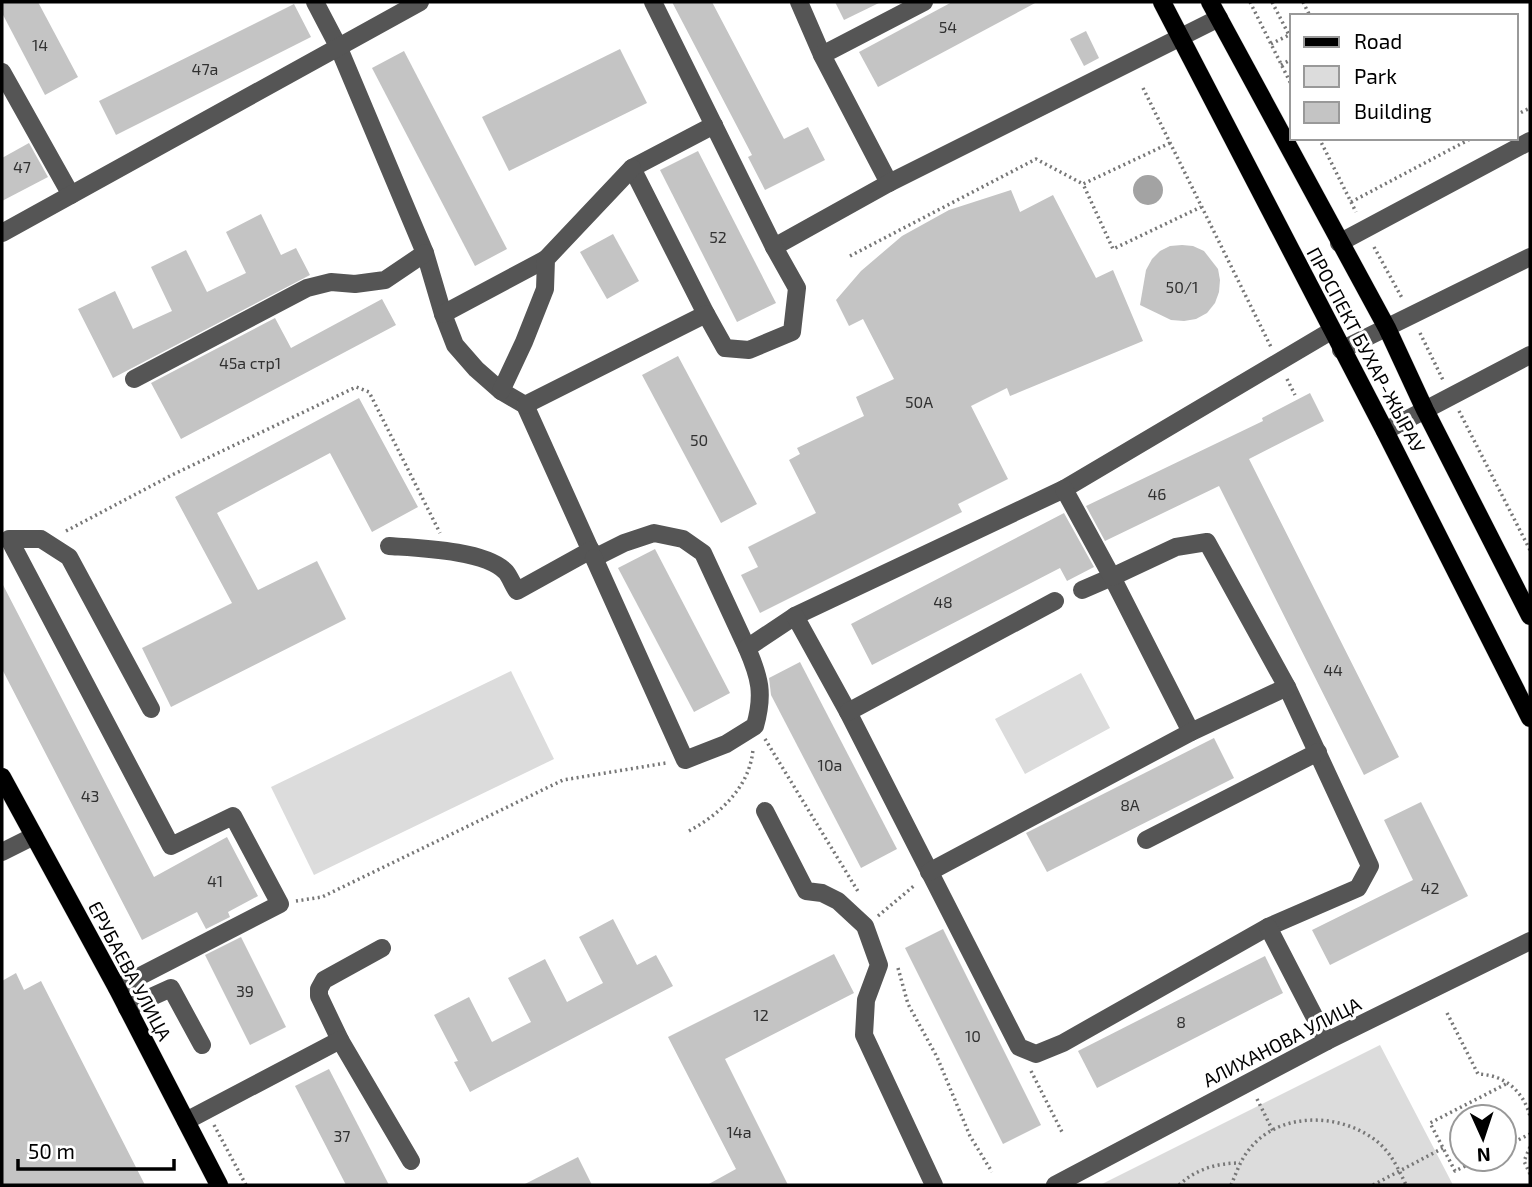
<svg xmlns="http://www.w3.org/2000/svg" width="1532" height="1187" viewBox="0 0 1532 1187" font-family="'Exo 2',sans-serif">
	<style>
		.green { fill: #dcdcdc }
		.water { fill: #a3a3a3 }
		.building { fill: #c4c4c4 }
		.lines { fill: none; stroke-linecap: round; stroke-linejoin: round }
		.major-casing { stroke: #dbdbdb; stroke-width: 19 }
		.path { stroke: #777; stroke-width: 3.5; stroke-dasharray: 2 3.5; stroke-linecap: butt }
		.minor { stroke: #555; stroke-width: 18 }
		.major { stroke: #000; stroke-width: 18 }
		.labels { text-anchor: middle; stroke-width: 6; stroke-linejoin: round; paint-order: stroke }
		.number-label { font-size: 16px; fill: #313131 }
		.street-label { font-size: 19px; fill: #000; stroke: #fff }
	</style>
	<rect width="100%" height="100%" fill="#fff"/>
	<g class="green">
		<path d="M511 671 554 759 314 875 271 787Z"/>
		<path d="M1081 673 1110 728 1025 774 995 719Z"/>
		<path d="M1380 1045 1453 1185H1100Z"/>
	</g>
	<circle class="water" cx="1148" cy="190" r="15"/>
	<g class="building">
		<path d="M2 2H38L78 77 45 95 2 13Z"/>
		<path d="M672 2H712L784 139 808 127 825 160 765 190 748 157 752 155Z"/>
		<path d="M835 2H881L844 20Z"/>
		<path d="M952 2H1037L878 87 859 52Z"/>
		<path d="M294 4 311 37 116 135 99 101Z"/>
		<path d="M1086 31 1099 58 1084 66 1070 39Z"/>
		<path d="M620 49 647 103 509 171 482 117Z"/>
		<path d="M404 51 507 249 475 266 372 68Z"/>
		<path d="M29 143 48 177 2 201V158Z"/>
		<path d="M698 151 776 303 737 322 660 170Z"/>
		<path d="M1011 190 1020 212 1053 195 1096 278 1113 270 1143 341 1010 396 1007 388 971 406 1008 479 958 504 962 512 760 613 741 575 758 567 748 547 816 513 789 460 800 454 797 448 864 416 856 397 894 379 863 319 849 326 836 300 861 271 902 236 949 210Z"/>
		<path d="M261 214 281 255 296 248 310 275 113 378 78 309 115 291 133 329 172 311 151 267 186 250 207 292 246 273 226 232Z"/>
		<path d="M613 234 639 281 607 299 580 252Z"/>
		<path d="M1182 245 1193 246 1204 251 1218 269 1220 280 1219 292 1215 303 1207 313 1196 319 1184 321 1171 320 1140 305 1146 270 1152 259 1160 251 1170 246Z"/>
		<path d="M382 299 396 325 181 439 151 383 275 318 291 348Z"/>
		<path d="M678 356 757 504 721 523 642 375Z"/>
		<path d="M1310 393 1324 421 1249 459 1399 757 1364 775 1219 486 1105 541 1086 506 1263 421 1262 418Z"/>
		<path d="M359 398 418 507 372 532 330 453 217 513 258 590 317 561 346 619 171 707 142 648 232 603 175 497Z"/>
		<path d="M1064 513 1094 567 1067 581 1060 568 872 665 851 624Z"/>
		<path d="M655 549 730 693 694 712 618 568Z"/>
		<path d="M2 583 154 877 227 837 258 896 228 912 230 917 206 929 197 912 142 940 2 669Z"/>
		<path d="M800 662 897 849 861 868 771 695 769 678Z"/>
		<path d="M1214 738 1234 778 1047 872 1026 833Z"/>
		<path d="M1421 802 1468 896 1330 965 1312 930 1413 880 1384 820Z"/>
		<path d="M613 919 637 965 656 955 673 986 470 1092 454 1062 458 1061 434 1015 469 997 492 1042 531 1022 508 978 545 959 567 1002 603 983 579 937Z"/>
		<path d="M943 929 1041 1125 1003 1144 905 948Z"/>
		<path d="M241 937 286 1027 250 1045 205 955Z"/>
		<path d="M834 954 854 993 725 1059 788 1185H707L736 1169 668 1037Z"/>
		<path d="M1265 956 1283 993 1097 1088 1078 1051Z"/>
		<path d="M16 973 24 990 41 981 145 1185H2V981Z"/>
		<path d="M329 1069 389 1185H346L295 1086Z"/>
		<path d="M578 1157 592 1185H523Z"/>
	</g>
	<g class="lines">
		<g class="major-casing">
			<g id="major">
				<path d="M1162 2 1385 431 1530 718"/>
				<path d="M1210 2 1387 328 1425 410 1530 616"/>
				<path d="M2 777 117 988 219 1185"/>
			</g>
		</g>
		<g class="path">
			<path d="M1250 2 1292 86"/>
			<path d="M1303 2 1310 16"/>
			<path d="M1271 44 1289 35 1272 2"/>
			<path d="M1281 65 1292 59"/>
			<path d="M1143 88 1271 347"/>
			<path d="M1516 115 1530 108"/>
			<path d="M1319 138 1356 212"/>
			<path d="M1170 143 1083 184 1113 249 1201 207"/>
			<path d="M1351 202 1472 138"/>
			<path d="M1374 247 1402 298"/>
			<path d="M850 256 1036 159 1083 184"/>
			<path d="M1420 333 1443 380"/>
			<path d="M1287 379 1295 395"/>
			<path d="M1459 411 1530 550"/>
			<path d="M66 531 172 475 356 387 369 392 440 533"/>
			<path d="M765 739 859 893"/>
			<path d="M689 831C720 814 750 787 753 749"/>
			<path d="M296 901 322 897 563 780 666 763"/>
			<path d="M878 916 915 885"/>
			<path d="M898 968 908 1004 937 1057 970 1136 992 1172"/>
			<path d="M1447 1013 1478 1074C1505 1075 1523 1091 1530 1116"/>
			<path d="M1031 1071 1063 1134"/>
			<path d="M1257 1099 1273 1131"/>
			<path d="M214 1125 246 1185"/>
			<path d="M1504 1147 1530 1134"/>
			<path d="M1530 1147 1524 1161 1530 1174"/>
			<path d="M1480 1159 1455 1171 1430 1123 1508 1083"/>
			<path d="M1179 1185C1196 1169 1217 1163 1240 1163"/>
			<path d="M1231 1185C1236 1174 1240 1161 1248 1151 1278 1110 1344 1112 1380 1144 1392 1155 1399 1170 1406 1185"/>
			<path d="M1373 1185 1443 1148"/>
		</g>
		<g class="minor">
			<path d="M315 2 338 46 425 253 443 314 455 345 476 369 501 391 525 405 594 558 624 543 654 533 683 539 703 553 747 648"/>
			<path d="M799 2 822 55"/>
			<path d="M2 72 71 195"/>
			<path d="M889 183 822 55 924 2"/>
			<path d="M2 233 420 2"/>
			<path d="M1339 243 1530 141"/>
			<path d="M774 247 889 183 1219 18"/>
			<path d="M443 314 546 259"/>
			<path d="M706 314 632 168 714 125"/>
			<path d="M1341 350 1530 257"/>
			<path d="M134 379 307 288 331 282 355 284 385 280 425 253"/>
			<path d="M501 391 524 342 545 289 546 259 632 168"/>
			<path d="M525 405 706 314 725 348 749 350 792 332 797 288 774 247 653 2"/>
			<path d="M1385 431 1530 355"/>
			<path d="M389 546C417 548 486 550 506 572 510 577 513 585 517 591L591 550"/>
			<path d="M594 558 685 760 726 744 755 726C764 694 760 678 747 648L795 616 1064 489 1331 331"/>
			<path d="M1082 590 1112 577 1191 732"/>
			<path d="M795 616 848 712 1019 1047 1036 1054 1063 1043 1268 927 1358 888 1370 866 1287 687"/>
			<path d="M848 712 1055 601"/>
			<path d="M765 811 806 891 822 893 838 901 865 926 879 965 866 1000 864 1035 934 1185"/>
			<path d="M1146 840 1318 752"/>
			<path d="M2 852 34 836"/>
			<path d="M929 872 1191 732 1287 687 1207 542 1176 547 1112 577 1064 489"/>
			<path d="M1268 927 1327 1041"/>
			<path d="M117 988 280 904 233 816 171 846 9 539H41L69 557 151 709"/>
			<path d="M127 1008 171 988 202 1045"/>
			<path d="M340 1040 319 996V989L324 980 382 948"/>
			<path d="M186 1121 340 1040 411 1161"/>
			<path d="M1055 1185 1327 1041 1530 941"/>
		</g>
		<use href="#major" class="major"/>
	</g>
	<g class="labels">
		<g class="number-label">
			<text x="948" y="33">54</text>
			<text x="40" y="51">14</text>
			<text x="205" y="75">47а</text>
			<text x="22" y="173">47</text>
			<text x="718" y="243">52</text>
			<text x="1182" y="293">50/1</text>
			<text x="250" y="369">45а стр1</text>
			<text x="919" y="408">50А</text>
			<text x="699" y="446">50</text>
			<text x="1157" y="500">46</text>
			<text x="943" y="608">48</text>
			<text x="1333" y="676">44</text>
			<text x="830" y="771">10а</text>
			<text x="90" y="802">43</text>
			<text x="1130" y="811">8А</text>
			<text x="215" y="887">41</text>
			<text x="1430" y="894">42</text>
			<text x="245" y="997">39</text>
			<text x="761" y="1021">12</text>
			<text x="1181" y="1028">8</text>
			<text x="973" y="1042">10</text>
			<text x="739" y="1138">14а</text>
			<text x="342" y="1142">37</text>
		</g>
		<g class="street-label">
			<text transform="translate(1366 350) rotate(62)" y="7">ПРОСПЕКТ БУХАР-ЖЫРАУ</text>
			<text transform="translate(130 971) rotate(62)" y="7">ЕРУБАЕВА УЛИЦА</text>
			<text transform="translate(1282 1042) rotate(-27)" y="7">АЛИХАНОВА УЛИЦА</text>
		</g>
	</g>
	<rect width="1532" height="1187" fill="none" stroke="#000000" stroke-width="7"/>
	<rect x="1290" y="14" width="228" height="126" fill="#ffffff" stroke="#999999" stroke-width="2"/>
	<rect x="1304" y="37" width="35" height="10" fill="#000000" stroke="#999999" stroke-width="2"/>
	<text x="1354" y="49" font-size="21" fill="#000000">Road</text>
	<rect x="1304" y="66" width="35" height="21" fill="#dcdcdc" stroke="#999999" stroke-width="2"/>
	<text x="1354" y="84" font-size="21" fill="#000000">Park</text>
	<rect x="1304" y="102" width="35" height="21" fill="#c4c4c4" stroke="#999999" stroke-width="2"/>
	<text x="1354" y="119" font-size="21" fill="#000000">Building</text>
	<g transform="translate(1483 1138) rotate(177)"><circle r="33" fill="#ffffff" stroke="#999999" stroke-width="2"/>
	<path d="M0-5L12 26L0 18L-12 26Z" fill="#000000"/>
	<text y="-10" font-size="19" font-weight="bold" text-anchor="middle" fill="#000000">N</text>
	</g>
	<path d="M18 1159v10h156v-10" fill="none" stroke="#000000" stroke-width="3.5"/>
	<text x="28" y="1159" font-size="21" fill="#000000" stroke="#ffffff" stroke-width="5" paint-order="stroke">50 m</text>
</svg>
